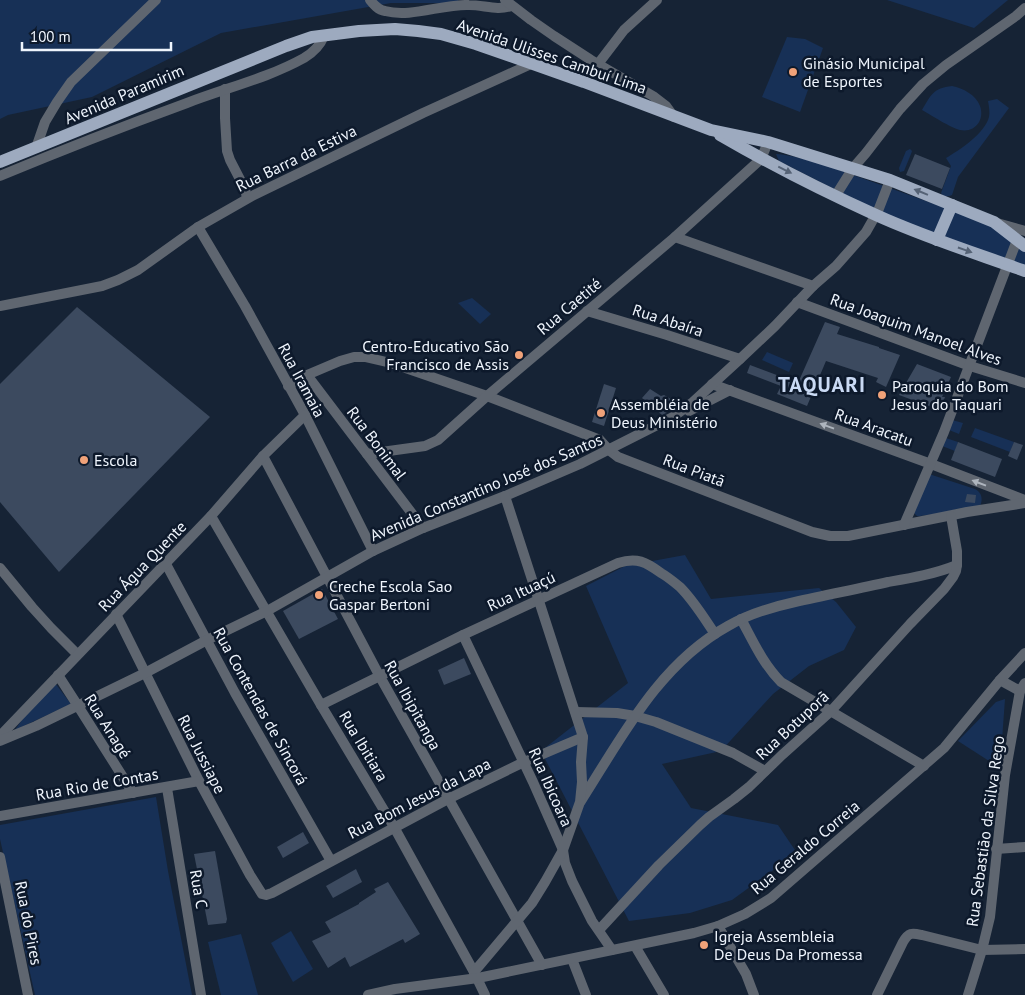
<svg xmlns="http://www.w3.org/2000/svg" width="1025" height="995" viewBox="0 0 1025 995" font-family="'PT Sans',sans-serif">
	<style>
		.green { fill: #173056 }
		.building { fill: #3c4a5f }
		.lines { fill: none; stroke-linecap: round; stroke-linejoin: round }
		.minor { stroke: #5f6670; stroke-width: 10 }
		.major { stroke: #9daabf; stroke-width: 12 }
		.oneway { fill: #556275 }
		.oneway2 { fill: #aeb5be }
		.poi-dot { fill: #f0a279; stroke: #0d192b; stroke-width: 2 }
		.labels { text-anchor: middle; stroke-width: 5; stroke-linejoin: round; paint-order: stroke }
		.street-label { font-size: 16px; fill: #eff5fd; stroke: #0d192b }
		.poi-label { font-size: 16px; fill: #eff5fd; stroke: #0d192b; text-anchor: start }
		.district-label { font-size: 21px; font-weight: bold; letter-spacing: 1px; fill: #cadaf4; stroke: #0d192b }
	</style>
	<rect width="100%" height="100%" fill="#162335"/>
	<g class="green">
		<path d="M0 0H458L460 3H391L221 33 92 97 8 115 0 119Z"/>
		<path d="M887 0H1008L974 28Z"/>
		<path d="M787 37 805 39 823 48 800 112 762 97Z"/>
		<path d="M952 86C963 88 976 95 980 106 985 120 975 133 960 130 951 128 931 115 922 110 931 95 933 88 952 86Z"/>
		<path d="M997 99 1009 108 958 177 952 195C948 197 943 197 941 193L951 166 946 158C960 150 985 133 989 117 990 112 989 107 988 101Z"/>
		<path d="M910 149 912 151 911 154 904 171 900 172 899 168 906 151Z"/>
		<path d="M776 154C792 155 807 160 822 164L988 223 1025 252V267L881 213 779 161Z"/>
		<path d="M472 298 491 314 480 324 458 303Z"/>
		<path d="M767 352 793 363 789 372 762 360Z"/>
		<path d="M952 420 963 423 959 434 949 430Z"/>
		<path d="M975 428 1014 442 1010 452 971 437Z"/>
		<path d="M946 438 958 442 955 451 942 446Z"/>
		<path d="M929 474 975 489C982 493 983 499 980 506L977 508 920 516H917L914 513Z"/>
		<path d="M685 555 711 599 819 588 836 602 856 627 844 650 809 666 773 694 721 751 662 764 691 808 778 825 797 853 732 900 690 913 629 921 541 751 628 683 586 586 625 566Z"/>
		<path d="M55 683 71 704 15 730 24 717Z"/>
		<path d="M1005 699 1000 768 958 741 996 702Z"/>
		<path d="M156 797 168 871 192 995H35L0 839V825Z"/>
		<path d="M291 931 313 969 293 982 271 943Z"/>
		<path d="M241 934 249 962 258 995H221L208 942Z"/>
	</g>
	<g class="building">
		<path d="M915 154 950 168 942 189 906 175Z"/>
		<path d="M77 307 210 417 59 572 0 502V384Z"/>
		<path d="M825 322 840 327 837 334 879 347V348L900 355 886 387 876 382 878 378 826 361 807 406 777 394 781 386 747 373 750 365 798 383Z"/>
		<path d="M917 364 951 377 942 397H945L940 410 899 395Z"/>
		<path d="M604 384 616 388 604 426 592 422Z"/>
		<path d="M650 389 661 396 664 395 676 402 666 413 662 415 642 398Z"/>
		<path d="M958 442 1002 459 995 477 951 460Z"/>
		<path d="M1014 442 1023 445 1017 460 1008 456Z"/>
		<path d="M967 494 976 495 975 503 965 502Z"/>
		<path d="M322 589 338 619 299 639 283 611Z"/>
		<path d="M464 658 471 674 444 685 438 670Z"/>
		<path d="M303 832 309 843 283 858 277 847Z"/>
		<path d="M215 851 227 919 226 923 208 925 194 854Z"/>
		<path d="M356 869 362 882 333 898 326 886Z"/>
		<path d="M388 882 420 934 405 943 403 939 350 967 345 957 328 968 312 941 331 932 325 922 359 904V903L376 892 374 889Z"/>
	</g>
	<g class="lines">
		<g class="minor">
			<path d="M370 0C374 5 378 10 385 11 411 18 442 4 469 5 484 5 497 11 511 6"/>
			<path d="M505 0 531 20 554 36 591 60 653 96 666 106 674 117"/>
			<path d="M598 64 624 30 657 0"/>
			<path d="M225 89V118L227 151 230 160 245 189 247 198"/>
			<path d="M36 148 45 122 57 102 71 82 156 0"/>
			<path d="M0 176C62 150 124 126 187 103 226 88 268 78 304 58 314 52 320 46 324 36"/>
			<path d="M836 195 853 168 866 153 900 109 923 84 946 65 1016 16 1025 8"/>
			<path d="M997 223 1025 231"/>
			<path d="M198 227 245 306 305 415 373 551"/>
			<path d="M675 237 813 286"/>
			<path d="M797 302 970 366 1025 383"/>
			<path d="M0 306 102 286 118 280 138 270 198 227 254 195 423 113 531 64"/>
			<path d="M587 311 667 335 740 359"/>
			<path d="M307 375 423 528"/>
			<path d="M712 384 931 464 1025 500"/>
			<path d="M288 386 307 375 340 361 354 357H365L391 363 487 396 600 440 609 450 618 457 812 532 830 536H848L967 512 1025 503"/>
			<path d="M689 411 730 390"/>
			<path d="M367 454 425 446 438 440 487 396 675 237 761 159 768 142"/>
			<path d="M263 456 379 675 542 965"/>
			<path d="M211 516 321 705 394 827 474 972 485 995"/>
			<path d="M904 525 944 432 1017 240"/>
			<path d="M166 564 235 693 331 861"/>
			<path d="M0 568 32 607 51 628 77 654"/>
			<path d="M116 614 199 781 250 875 262 894 266 895 272 893 448 799 524 762 583 737"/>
			<path d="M741 619C753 641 763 664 781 682L924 766"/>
			<path d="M463 635 533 782 563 850 565 863 572 881 592 921 612 950"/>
			<path d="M58 675 78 706 133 793"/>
			<path d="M1000 680 1020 691"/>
			<path d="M321 705 463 635 618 563C637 557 646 562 661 573 668 577 674 582 680 587 694 601 704 618 715 634"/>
			<path d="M576 712 617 713 635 716 656 722 733 753 765 771"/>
			<path d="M0 736 211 516 263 456 305 415"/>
			<path d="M0 741 36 726 145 673 207 640 267 611 373 551 423 528 505 496 580 464 673 417 693 402 740 359 775 326 813 286 836 266 866 232 878 211 890 180"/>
			<path d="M167 788 201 995"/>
			<path d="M581 801C622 737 659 664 728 626 749 614 772 607 795 602 826 595 857 589 888 582 911 578 935 574 957 565"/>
			<path d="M0 816 199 781"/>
			<path d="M996 849 1025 847"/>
			<path d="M0 857 28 995"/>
			<path d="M718 926 746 974 754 995"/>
			<path d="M599 930 659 865 700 825 709 817 734 799 749 787 782 755 831 711 910 624 944 589 953 577 956 571 957 565V551L951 516"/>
			<path d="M635 946 664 995"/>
			<path d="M572 959 586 995"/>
			<path d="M474 972 532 903 545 882 563 850 580 802 582 782 581 762 583 737 505 496"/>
			<path d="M368 995 395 989 478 978 694 933 718 926 745 914 771 898 944 748 1000 680 1025 653"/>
			<path d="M877 995 903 942C909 932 912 933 922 935L982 950 1025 949"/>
			<path d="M968 995 982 950 990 917 1005 775 1020 691 1025 683"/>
		</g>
		<g class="major">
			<path d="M720 135C770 164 823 191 876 215 924 237 975 253 1025 271"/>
			<path d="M0 162 286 46 312 37 359 31 395 29 418 31 441 34 476 44 584 82 711 130 768 142 890 180 994 222 1025 246"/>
			<path d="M937 240 952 205"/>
		</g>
	</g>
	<defs><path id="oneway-solid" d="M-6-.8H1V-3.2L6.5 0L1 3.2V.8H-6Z" transform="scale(1.25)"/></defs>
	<g class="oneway">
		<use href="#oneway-solid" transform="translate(785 170) rotate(26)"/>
		<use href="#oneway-solid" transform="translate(921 192) rotate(-158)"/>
		<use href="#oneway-solid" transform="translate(965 250) rotate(19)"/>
	</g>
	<g class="oneway2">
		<use href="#oneway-solid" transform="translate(827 426) rotate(-160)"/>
		<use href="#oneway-solid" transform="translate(979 483) rotate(-159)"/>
	</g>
	<g class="poi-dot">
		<circle cx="793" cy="72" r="5"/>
		<circle cx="519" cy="355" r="5"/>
		<circle cx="882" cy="395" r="5"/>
		<circle cx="601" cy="413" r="5"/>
		<circle cx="84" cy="460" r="5"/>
		<circle cx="319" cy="595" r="5"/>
		<circle cx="704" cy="945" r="5"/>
	</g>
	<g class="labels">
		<g class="street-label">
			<text transform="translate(552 56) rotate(19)" y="6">Avenida Ulisses Cambuí Lima</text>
			<text transform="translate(124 94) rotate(-23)" y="6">Avenida Paramirim</text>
			<text transform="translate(296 158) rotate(-26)" y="6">Rua Barra da Estiva</text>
			<text transform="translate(569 306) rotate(-40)" y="6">Rua Caetité</text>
			<text transform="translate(668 320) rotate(18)" y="6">Rua Abaíra</text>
			<text transform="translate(916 329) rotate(20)" y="6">Rua Joaquim Manoel Alves</text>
			<text transform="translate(302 380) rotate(62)" y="6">Rua Iramaia</text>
			<text transform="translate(874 427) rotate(20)" y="6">Rua Aracatu</text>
			<text transform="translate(377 443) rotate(53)" y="6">Rua Bonimal</text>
			<text transform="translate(694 470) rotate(21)" y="6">Rua Piatã</text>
			<text transform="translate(486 487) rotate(-23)" y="6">Avenida Constantino José dos Santos</text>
			<text transform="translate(142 566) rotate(-46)" y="6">Rua Água Quente</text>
			<text transform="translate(521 591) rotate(-25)" y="6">Rua Ituaçú</text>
			<text transform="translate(413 705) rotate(61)" y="6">Rua Ibipitanga</text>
			<text transform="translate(261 706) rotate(61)" y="6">Rua Contendas de Sincorá</text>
			<text transform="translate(792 725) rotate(-43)" y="6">Rua Botuporã</text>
			<text transform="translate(108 726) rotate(58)" y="6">Rua Anagé</text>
			<text transform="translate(364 746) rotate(59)" y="6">Rua Ibitiara</text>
			<text transform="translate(202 754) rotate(63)" y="6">Rua Jussiape</text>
			<text transform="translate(97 784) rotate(-10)" y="6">Rua Rio de Contas</text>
			<text transform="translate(551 787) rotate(66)" y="6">Rua Ibicoara</text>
			<text transform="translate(419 798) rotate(-27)" y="6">Rua Bom Jesus da Lapa</text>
			<text transform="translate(985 831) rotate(-82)" y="6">Rua Sebastião da Silva Rego</text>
			<text transform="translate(805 847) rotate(-40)" y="6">Rua Geraldo Correia</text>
			<text transform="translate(199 889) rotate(80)" y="6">Rua C</text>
			<text transform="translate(29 923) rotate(79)" y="6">Rua do Pires</text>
		</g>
		<g class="poi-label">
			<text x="803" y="69">Ginásio Municipal<tspan x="803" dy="18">de Esportes</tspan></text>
			<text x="509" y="352" text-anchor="end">Centro-Educativo São<tspan x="509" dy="18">Francisco de Assis</tspan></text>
			<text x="892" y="392">Paroquia do Bom<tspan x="892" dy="18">Jesus do Taquari</tspan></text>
			<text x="611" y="410">Assembléia de<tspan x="611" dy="18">Deus Ministério</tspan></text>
			<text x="94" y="466">Escola</text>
			<text x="329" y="592">Creche Escola Sao<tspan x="329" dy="18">Gaspar Bertoni</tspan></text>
			<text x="714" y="942">Igreja Assembleia<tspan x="714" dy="18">De Deus Da Promessa</tspan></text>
		</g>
		<g class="district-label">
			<text x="822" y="392">TAQUARI</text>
		</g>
	</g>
	<path d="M22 42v8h149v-8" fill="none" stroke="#eff5fd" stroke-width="2.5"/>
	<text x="30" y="42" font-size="15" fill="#eff5fd" stroke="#0d192b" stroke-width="4" paint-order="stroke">100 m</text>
</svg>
